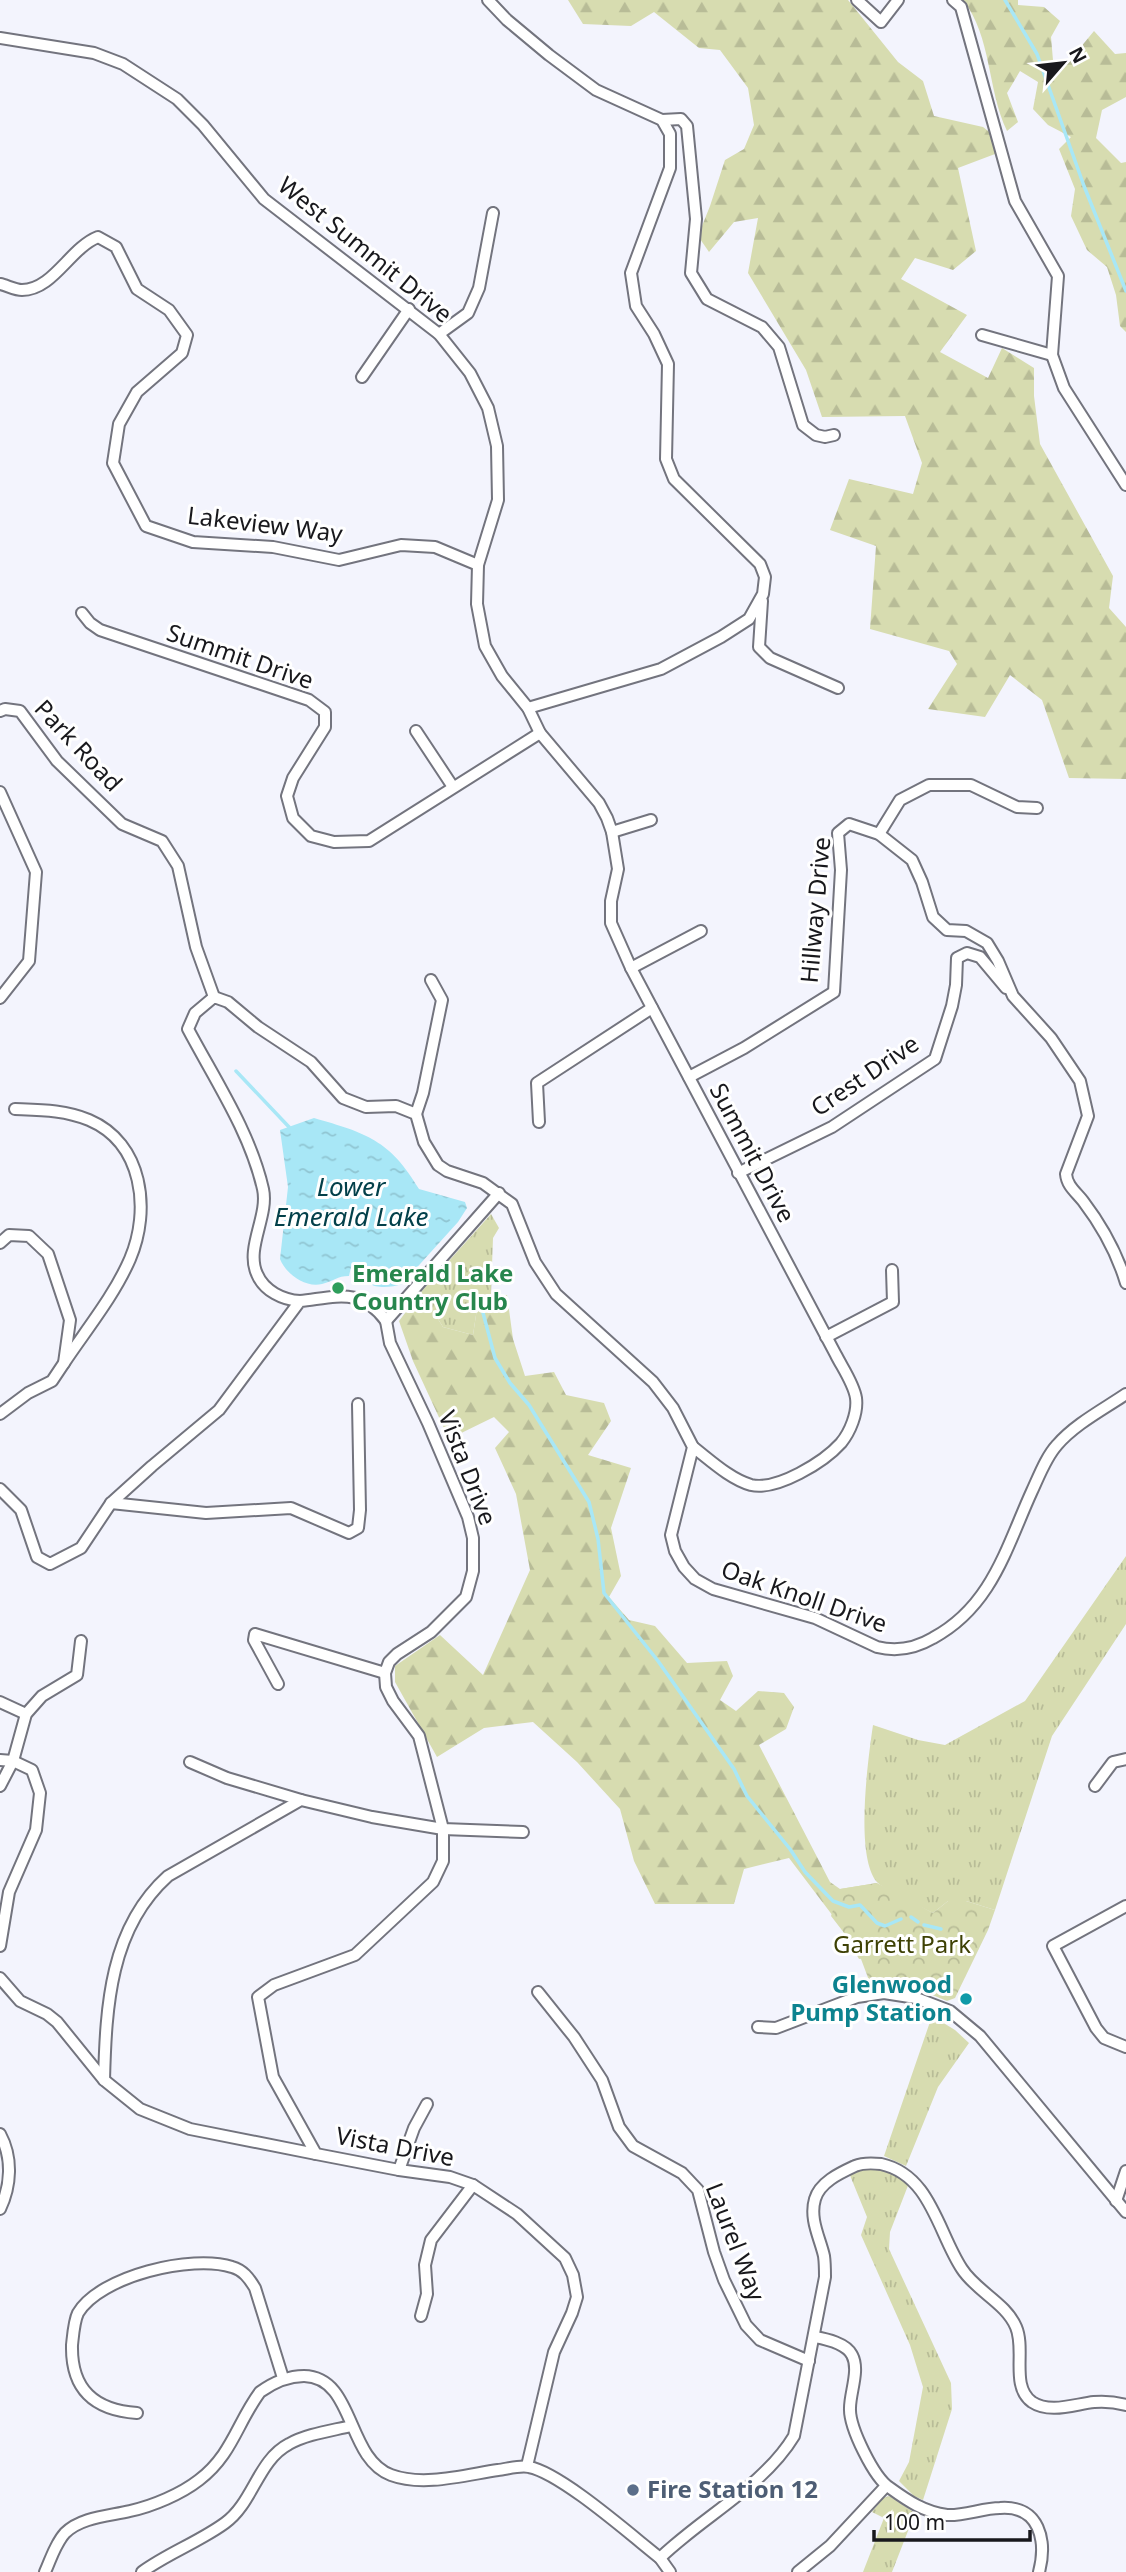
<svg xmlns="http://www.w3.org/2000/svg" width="1126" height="2572" viewBox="0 0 1126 2572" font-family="'Noto Sans',sans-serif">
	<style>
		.grass { fill: url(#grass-tufts) }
		.forest { fill: url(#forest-firs) }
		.park { fill: url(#park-crowns) }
		.water { fill: url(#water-ripples) }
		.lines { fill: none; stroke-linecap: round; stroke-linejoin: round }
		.stream { stroke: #a8e7f6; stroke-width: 3.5 }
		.minor-casing { stroke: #73747e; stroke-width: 14 }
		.minor { stroke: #fff; stroke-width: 10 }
		.leisure-dot { fill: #2e9e5b; stroke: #fff; stroke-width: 2.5 }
		.culture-dot { fill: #0f9aa8; stroke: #fff; stroke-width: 2.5 }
		.service-dot { fill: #5c6f8a; stroke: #fff; stroke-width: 2.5 }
		.labels { text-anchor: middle; stroke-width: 6; stroke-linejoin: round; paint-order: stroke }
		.street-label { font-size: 24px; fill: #18181c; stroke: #fff }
		.leisure-label { font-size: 24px; font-weight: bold; fill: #27864d; stroke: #fff; text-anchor: start }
		.park-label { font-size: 24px; fill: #3e4104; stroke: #fff }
		.culture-label { font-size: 24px; font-weight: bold; fill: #0d838f; stroke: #fff; text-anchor: end }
		.service-label { font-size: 24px; font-weight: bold; fill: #4e5e75; stroke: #fff; text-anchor: start }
		.water-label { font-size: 26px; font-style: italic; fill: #03404a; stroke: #fff }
	</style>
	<defs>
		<pattern id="grass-tufts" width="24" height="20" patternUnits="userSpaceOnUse" patternTransform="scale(1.75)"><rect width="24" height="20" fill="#d7dcb0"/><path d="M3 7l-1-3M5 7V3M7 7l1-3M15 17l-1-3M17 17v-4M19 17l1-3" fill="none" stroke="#b8bc97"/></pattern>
		<pattern id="forest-firs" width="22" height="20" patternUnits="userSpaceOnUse" patternTransform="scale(1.75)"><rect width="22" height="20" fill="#d7dcb0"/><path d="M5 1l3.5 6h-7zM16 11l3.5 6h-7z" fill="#b8bc97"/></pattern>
		<pattern id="park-crowns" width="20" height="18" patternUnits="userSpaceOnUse" patternTransform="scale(1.75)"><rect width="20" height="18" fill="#d7dcb0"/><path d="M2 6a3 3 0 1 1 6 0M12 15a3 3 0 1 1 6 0" fill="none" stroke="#b8bc97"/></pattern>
		<pattern id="water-ripples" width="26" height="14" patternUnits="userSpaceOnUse" patternTransform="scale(1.75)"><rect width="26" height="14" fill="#a8e7f6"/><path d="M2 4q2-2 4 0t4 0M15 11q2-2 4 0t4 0" fill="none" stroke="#90c5d2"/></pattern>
	</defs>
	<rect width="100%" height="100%" fill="#f3f4fd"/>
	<g class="grass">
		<path d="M491 1214 499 1228 493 1238 491 1294 479 1295 473 1335 443 1327 421 1292Z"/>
		<path d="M1126 1556V1624L1052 1736 995 1910 966 1901H948L933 1913C921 1907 883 1890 876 1881 855 1853 868 1760 873 1725L918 1740 945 1745 1025 1701Z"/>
		<path d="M932 2016 955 2030 969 2043 938 2087 906 2166 884 2156Z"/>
		<path d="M866 2168 893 2171 909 2183 890 2232 889 2249 951 2383 952 2409 923 2500 914 2496 899 2481 909 2462 923 2387 910 2345 861 2235 867 2217 849 2173Z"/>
		<path d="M889 2496 915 2513 892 2572H863L884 2518 872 2512 883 2498Z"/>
	</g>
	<g class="forest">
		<path d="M568 0H848L898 62 923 81 934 116 983 127 1001 141 995 154 958 168 976 251 953 270 915 258 901 279 967 315 940 352 988 378 1002 348 1034 368V396L1040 444 1113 576 1109 608 1126 627V779L1069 778 1042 700 1010 675 985 717 928 709 957 664 949 651 870 629 876 546 830 530 849 479 913 494 922 463 905 416 822 417 806 370 748 273 758 218 734 222 709 252 698 236 710 206 725 160 744 149 754 125 748 88 720 50 699 48 654 12 631 26 583 24Z"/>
		<path d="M963 0H1018V5L1044 7 1060 21 1051 37 1054 72 1070 60 1094 31 1115 54 1126 53V97L1102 110 1096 138 1121 163 1126 162V332L1120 326 1116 295 1107 267 1087 250 1071 216 1075 189 1059 149 1071 137 1048 125 1033 109 1038 82 1020 71 1007 93 1018 122 1007 131C987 89 992 37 963 0Z"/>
		<path d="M421 1292 443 1327 473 1335 479 1295H507L513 1339 525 1376 554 1372 566 1395 604 1403 611 1421 588 1455 631 1468 611 1528 621 1576 609 1597 629 1620 655 1626 687 1663 727 1661 733 1676 720 1700 736 1711 758 1691 784 1693 794 1707 786 1729 759 1745 830 1882 840 1889 877 1883 880 1956 859 1959 839 1924 789 1858 744 1869 734 1904H655L634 1861 620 1809 577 1762 533 1722 484 1728 437 1757 395 1682V1666L440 1635 483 1675 530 1570 516 1494 495 1448 509 1432 494 1417 449 1439 413 1361 399 1321Z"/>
	</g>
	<path class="park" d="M877 1883 933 1913 948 1901H966L995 1910 988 1930 955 1998 947 2001 925 1992 870 1983 858 1951 831 1916 840 1889Z"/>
	<path class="water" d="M314 1118C366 1133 390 1140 419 1189L465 1202 467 1208 458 1222 402 1284C387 1289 363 1290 362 1270L355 1265 351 1267 349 1276C337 1276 334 1281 322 1284 305 1288 286 1274 280 1259L288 1187 280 1130Z"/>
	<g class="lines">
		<g class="stream">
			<path d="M1005 0 1037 54 1084 186 1126 291"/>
			<path d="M236 1071 289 1127"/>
			<path d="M482 1309 495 1358 510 1383 529 1405 589 1502 598 1539 604 1593 658 1661 734 1769 747 1796 790 1849 805 1872 833 1901 849 1907 860 1905 877 1923 885 1926 901 1919"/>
			<path d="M911 1917 918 1922"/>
			<path d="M924 1925 941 1929"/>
		</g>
		<g class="minor-casing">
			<g id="minor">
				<path d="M488 0 507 20 549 55 596 90 662 120 670 134V168L631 273 636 306 654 334 668 364 666 459 674 479 760 564 765 577 763 594 749 619 721 637 661 669 528 708"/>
				<path d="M857 0 881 22 898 0"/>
				<path d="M953 0 961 7 1015 201 1058 276 1052 355 1064 388 1126 485"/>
				<path d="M0 38 94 53 123 64 177 99 203 125 264 199 439 334 470 373 488 408 497 446 498 500 478 565 477 604 485 646 502 676 528 708 540 733 599 803 607 818 612 832 618 869 611 901V923L631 968 836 1355C842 1367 854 1384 856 1398 858 1413 850 1432 841 1443 824 1462 777 1491 751 1485 730 1479 710 1460 693 1447"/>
				<path d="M662 120 681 119 687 126 696 219 691 273 707 299 762 327 779 347 803 425 816 435 825 437 834 435"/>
				<path d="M0 284C6 285 15 290 22 290 53 290 70 248 98 237L116 247 137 289 169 310 187 335 182 353 137 392 119 424 113 463 146 526 193 542 273 547 339 560 401 545 435 547 478 565"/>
				<path d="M439 334 468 313 479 288 493 213"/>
				<path d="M982 335 1052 355"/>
				<path d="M362 377 409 309"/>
				<path d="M762 601 759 647 770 658 838 688"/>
				<path d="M82 613 90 623 100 630 309 700 325 712V727L293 778 287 796 293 818 311 836 334 842 369 841 540 733"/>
				<path d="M0 711 5 709 20 711 57 761 122 824 162 841 178 866 196 947 214 997"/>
				<path d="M416 731 453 787"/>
				<path d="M0 792 36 872 29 961 0 998"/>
				<path d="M612 832 651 820"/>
				<path d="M879 834 900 800 929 785H971L1017 807 1037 808"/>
				<path d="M631 968 701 931"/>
				<path d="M689 1077 744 1048 834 992 841 870 838 833 849 824 879 834 912 860 922 882 933 917 947 930 966 931 987 943 998 961 1013 996 1051 1038 1080 1081 1088 1116 1066 1174C1067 1186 1076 1192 1083 1201 1102 1226 1117 1253 1126 1283"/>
				<path d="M15 1109C41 1110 65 1110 89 1120 143 1143 151 1210 130 1259 114 1296 86 1330 64 1363"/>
				<path d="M416 1114 423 1093 442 1000 431 980"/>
				<path d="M539 1122 537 1083 652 1008"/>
				<path d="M738 1173 832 1127 935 1059 952 1006 956 985 957 958 967 953 980 957 1006 988"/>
				<path d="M0 1243 9 1235 29 1236 48 1254 70 1320 64 1363 52 1381 28 1393 0 1414"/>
				<path d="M300 1301C283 1300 264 1291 257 1274 245 1248 269 1216 263 1189 250 1132 215 1080 188 1029L195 1013 214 997 228 1002 258 1027 311 1062 343 1098 366 1107 396 1106 416 1114 424 1142 438 1165 447 1171 483 1183 512 1204 535 1262 556 1294 653 1382 673 1408 693 1447 671 1535 675 1551 684 1567 695 1579 713 1589 815 1618 877 1647C897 1652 916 1648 933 1638 992 1606 1006 1548 1032 1491 1039 1476 1046 1457 1057 1445 1075 1424 1104 1409 1126 1394"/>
				<path d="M386 1321 390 1343 428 1423 468 1517 473 1538V1571L466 1597 431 1632 397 1654 389 1662 385 1673 386 1687 393 1701 419 1736 443 1829V1861L433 1882 355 1955 274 1985 258 1997 273 2077 316 2154 399 2170 450 2177 473 2185 517 2214 565 2258 573 2275 577 2297 572 2313 554 2352 527 2466"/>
				<path d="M826 1337 893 1302 892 1270"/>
				<path d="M0 1489 21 1510 37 1557 50 1564 81 1548 111 1503 152 1466 219 1410 300 1301C337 1297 361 1287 386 1321L499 1193"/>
				<path d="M111 1503 206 1513 291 1508 349 1533 358 1528 360 1510 358 1404"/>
				<path d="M278 1684 254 1640 255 1634 385 1673"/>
				<path d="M0 1702 26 1714"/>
				<path d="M0 1760 13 1761 32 1770 40 1793 36 1830 9 1892 0 1946"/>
				<path d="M190 1762 227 1778 301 1800"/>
				<path d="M0 1786 13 1761 26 1714 42 1696 77 1675 81 1641"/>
				<path d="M1095 1786 1113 1762 1126 1759"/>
				<path d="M1126 1906 1053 1946 1096 2028 1104 2038 1126 2047"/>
				<path d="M0 1978 20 2001 47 2014 57 2022 104 2080 140 2109 190 2129 316 2154"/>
				<path d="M538 1992 574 2037 602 2080 619 2127 633 2146 682 2173 698 2190 714 2252 724 2280 746 2325 760 2340 809 2361"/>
				<path d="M758 2027 776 2028 857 1997 884 1993 916 1998 950 2011 980 2036 1126 2212"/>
				<path d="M104 2080C106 2006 110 1928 168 1876L301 1800 372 1817 443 1829 523 1832"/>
				<path d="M0 2134C13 2158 11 2186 0 2209"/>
				<path d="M399 2170 414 2128 427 2104"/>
				<path d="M1116 2201 1126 2171"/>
				<path d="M421 2316 427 2294 425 2265 431 2240 473 2185"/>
				<path d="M815 2337C826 2339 846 2343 852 2355 860 2370 850 2392 850 2408 849 2427 874 2478 890 2488 908 2501 924 2512 947 2515 964 2516 983 2508 1000 2508 1040 2505 1047 2541 1039 2572"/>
				<path d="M137 2413C95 2410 71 2390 72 2345 73 2336 74 2321 78 2313 100 2276 192 2254 232 2267 243 2270 249 2278 255 2288L283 2378"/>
				<path d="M660 2558C702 2517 764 2486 794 2436L825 2277C825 2270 825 2263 824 2256 820 2238 809 2219 815 2199 820 2182 840 2173 855 2166 862 2163 872 2163 881 2164 931 2175 938 2233 962 2269 976 2291 1006 2303 1016 2327 1026 2350 1010 2386 1032 2402 1050 2414 1075 2404 1094 2402 1105 2401 1115 2402 1126 2405"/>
				<path d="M45 2572C51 2559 55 2544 65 2533 81 2517 109 2516 130 2511 153 2506 181 2494 199 2480 232 2455 237 2423 260 2392 274 2382 287 2376 304 2376 355 2377 346 2458 391 2475 423 2487 465 2475 498 2470 507 2469 520 2465 529 2467 561 2473 632 2536 660 2558L670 2572"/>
				<path d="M142 2572C168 2553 199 2542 225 2523 253 2503 258 2460 289 2444 307 2434 330 2431 351 2426"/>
				<path d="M798 2572 830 2546 886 2486"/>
			</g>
		</g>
		<use href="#minor" class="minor"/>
	</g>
	<circle class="leisure-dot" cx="338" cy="1288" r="7"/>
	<circle class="culture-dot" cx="966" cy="1999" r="7"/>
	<circle class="service-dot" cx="633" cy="2490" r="7"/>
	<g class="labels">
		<g class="street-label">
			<text transform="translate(365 250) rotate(39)" y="8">West Summit Drive</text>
			<text transform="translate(265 525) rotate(7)" y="8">Lakeview Way</text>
			<text transform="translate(240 657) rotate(19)" y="8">Summit Drive</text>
			<text transform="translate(78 746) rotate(47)" y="8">Park Road</text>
			<text transform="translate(816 910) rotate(-85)" y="8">Hillway Drive</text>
			<text transform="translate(865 1076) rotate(-34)" y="8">Crest Drive</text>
			<text transform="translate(752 1153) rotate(62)" y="8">Summit Drive</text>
			<text transform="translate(467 1468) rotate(69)" y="8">Vista Drive</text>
			<text transform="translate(804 1597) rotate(19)" y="8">Oak Knoll Drive</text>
			<text transform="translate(395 2147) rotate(11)" y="8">Vista Drive</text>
			<text transform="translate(735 2242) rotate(69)" y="8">Laurel Way</text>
		</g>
		<g class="leisure-label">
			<text x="352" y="1282">Emerald Lake<tspan x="352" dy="28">Country Club</tspan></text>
		</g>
		<g class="park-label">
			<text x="902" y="1953">Garrett Park</text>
		</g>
		<g class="culture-label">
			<text x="952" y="1993">Glenwood<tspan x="952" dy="28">Pump Station</tspan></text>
		</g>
		<g class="service-label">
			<text x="647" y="2498">Fire Station 12</text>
		</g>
		<g class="water-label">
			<text x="351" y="1196">Lower<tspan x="351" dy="30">Emerald Lake</tspan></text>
		</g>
	</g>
	<g transform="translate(1063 63) rotate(62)" stroke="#ffffff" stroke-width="5" paint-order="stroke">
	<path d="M0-5L12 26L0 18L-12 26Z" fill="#18181c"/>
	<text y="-10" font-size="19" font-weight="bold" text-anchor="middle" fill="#18181c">N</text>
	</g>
	<path d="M874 2530v10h156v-10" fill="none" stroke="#18181c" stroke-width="3.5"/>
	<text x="884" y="2530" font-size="21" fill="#18181c" stroke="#ffffff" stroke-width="5" paint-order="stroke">100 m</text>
</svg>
